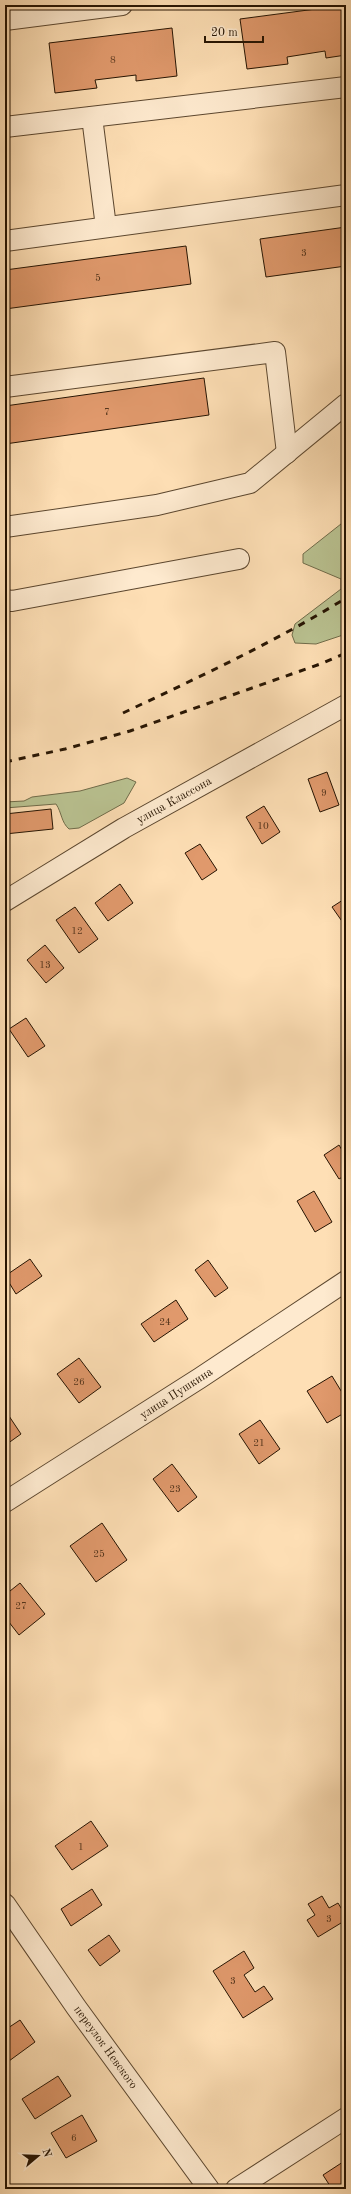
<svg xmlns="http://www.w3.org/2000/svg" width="351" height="2194" viewBox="0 0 351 2194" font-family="'Old Standard TT',serif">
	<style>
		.green { fill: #bac392; stroke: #706c4a }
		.building { fill: #e0996c; stroke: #261402 }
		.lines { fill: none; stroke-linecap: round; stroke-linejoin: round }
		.minor-casing { stroke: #5c472f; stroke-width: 22 }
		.minor { stroke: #feeacf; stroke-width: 20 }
		.rail { stroke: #261402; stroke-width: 3; stroke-dasharray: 7 7; stroke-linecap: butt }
		.labels { text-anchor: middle; stroke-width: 4; stroke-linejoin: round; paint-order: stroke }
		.number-label { font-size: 10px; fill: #54351c }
		.street-label { font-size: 12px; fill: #261402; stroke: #feeacf }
	</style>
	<rect width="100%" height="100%" fill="#fedfb5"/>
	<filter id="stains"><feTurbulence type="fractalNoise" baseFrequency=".005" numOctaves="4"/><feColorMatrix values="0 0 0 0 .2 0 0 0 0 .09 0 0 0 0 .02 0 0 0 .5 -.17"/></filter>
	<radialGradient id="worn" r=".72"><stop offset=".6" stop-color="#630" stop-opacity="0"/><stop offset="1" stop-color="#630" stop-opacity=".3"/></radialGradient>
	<g class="green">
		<path d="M346 520V634L316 644 295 643 292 635 295 624 341 589V579L303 563V554Z"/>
		<path d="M127 778 136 782 124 803 79 828 69 829C61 822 62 813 56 804L5 808V802L24 801 32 797 80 791Z"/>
	</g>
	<g class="building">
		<path d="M346 5V55L326 58 325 51 287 57 288 64 247 69 240 19Z"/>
		<path d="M172 28 177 76 136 81V75L95 80 97 88 55 93 49 43Z"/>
		<path d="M346 227V266L266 277 260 239Z"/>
		<path d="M186 246 191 284 5 309V270Z"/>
		<path d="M204 378 209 415 5 444V406Z"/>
		<path d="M327 772 339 805 320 812 308 779Z"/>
		<path d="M264 806 280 832 262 844 246 817Z"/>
		<path d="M51 809 53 829 5 834V814Z"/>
		<path d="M200 844 217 870 202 880 185 853Z"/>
		<path d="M120 884 133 903 108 921 95 903Z"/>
		<path d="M346 898V927L332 907Z"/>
		<path d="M75 907 98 939 79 953 56 920Z"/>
		<path d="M45 945 64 968 46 983 27 960Z"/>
		<path d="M26 1018 45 1046 28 1057 9 1029Z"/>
		<path d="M339 1145 346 1157V1175L339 1179 324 1155Z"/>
		<path d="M314 1191 332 1222 315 1232 297 1201Z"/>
		<path d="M30 1259 42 1276 16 1294 5 1276Z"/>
		<path d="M208 1260 228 1288 215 1297 195 1270Z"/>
		<path d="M176 1300 188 1319 154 1342 141 1324Z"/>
		<path d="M79 1358 101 1387 79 1403 57 1374Z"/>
		<path d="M332 1376 346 1399V1412L327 1423 307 1391Z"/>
		<path d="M5 1410 21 1434 7 1444 5 1442Z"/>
		<path d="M260 1420 280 1449 259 1464 239 1434Z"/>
		<path d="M172 1464 197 1497 178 1512 153 1479Z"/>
		<path d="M102 1523 127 1560 96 1582 70 1546Z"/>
		<path d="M20 1583 45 1614 19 1635 5 1617V1595Z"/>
		<path d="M91 1821 108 1846 72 1870 55 1846Z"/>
		<path d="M92 1889 102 1905 71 1926 61 1909Z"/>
		<path d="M322 1896 329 1908 338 1903 346 1916V1920L318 1937 307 1920 315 1915 308 1904Z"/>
		<path d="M109 1935 120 1951 100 1966 88 1950Z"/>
		<path d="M244 1951 254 1968 244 1975 255 1992 264 1986 273 1999 243 2018 213 1971Z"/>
		<path d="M20 2020 35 2042 9 2061 5 2056V2030Z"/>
		<path d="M58 2076 71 2096 35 2119 22 2099Z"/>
		<path d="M82 2115 97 2141 66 2158 51 2133Z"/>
		<path d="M346 2160V2189H332L323 2175Z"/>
	</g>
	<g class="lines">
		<g class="minor-casing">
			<g id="minor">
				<path d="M5 20 122 5"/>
				<path d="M92 117 106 227"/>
				<path d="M5 127 346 87"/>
				<path d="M5 241 346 195"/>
				<path d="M5 387 275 352 287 453"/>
				<path d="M5 527 157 505 250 483 346 404"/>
				<path d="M5 600 12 601 239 559"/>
				<path d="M5 901 124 828 346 705"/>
				<path d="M5 1502 200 1378 346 1281"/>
				<path d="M5 1904 76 2007 209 2189"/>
				<path d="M236 2189 346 2118"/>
			</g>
		</g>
		<use href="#minor" class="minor"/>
		<g class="rail">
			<path d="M123 713C199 677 275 642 346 598"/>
			<path d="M5 762 65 749 130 731 323 663 346 653"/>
		</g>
	</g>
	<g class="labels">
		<g class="number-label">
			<text x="113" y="63">8</text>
			<text x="304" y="256">3</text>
			<text x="98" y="281">5</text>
			<text x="107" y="415">7</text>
			<text x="324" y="796">9</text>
			<text x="263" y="829">10</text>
			<text x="77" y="934">12</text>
			<text x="45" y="968">13</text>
			<text x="165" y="1325">24</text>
			<text x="79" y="1385">26</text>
			<text x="259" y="1446">21</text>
			<text x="175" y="1492">23</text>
			<text x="99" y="1557">25</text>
			<text x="21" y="1609">27</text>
			<text x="81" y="1850">1</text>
			<text x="329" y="1922">3</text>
			<text x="233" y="1984">3</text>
			<text x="74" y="2141">6</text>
		</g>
		<g class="street-label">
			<text transform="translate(174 800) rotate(-29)" y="4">улица Классона</text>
			<text transform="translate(176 1393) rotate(-33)" y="4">улица Пушкина</text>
			<text transform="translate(106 2047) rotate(54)" y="4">переулок Невского</text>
		</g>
	</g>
	<rect width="351" height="2194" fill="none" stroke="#fedfb5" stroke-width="20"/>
	<rect x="6" y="6" width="339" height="2182" fill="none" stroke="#261402" stroke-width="2"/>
	<rect x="10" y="10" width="331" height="2174" fill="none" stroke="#261402"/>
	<g transform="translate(38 2156) rotate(71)" stroke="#feeacf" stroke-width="3" paint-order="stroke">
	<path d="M0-3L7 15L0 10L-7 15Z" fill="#261402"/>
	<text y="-6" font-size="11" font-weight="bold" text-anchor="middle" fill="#261402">N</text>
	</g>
	<path d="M205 36v6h58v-6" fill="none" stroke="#261402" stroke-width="2"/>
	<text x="211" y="36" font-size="12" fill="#261402" stroke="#feeacf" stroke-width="3" paint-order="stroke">20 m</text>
	<rect width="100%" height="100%" filter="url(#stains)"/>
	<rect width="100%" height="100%" fill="url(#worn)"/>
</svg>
